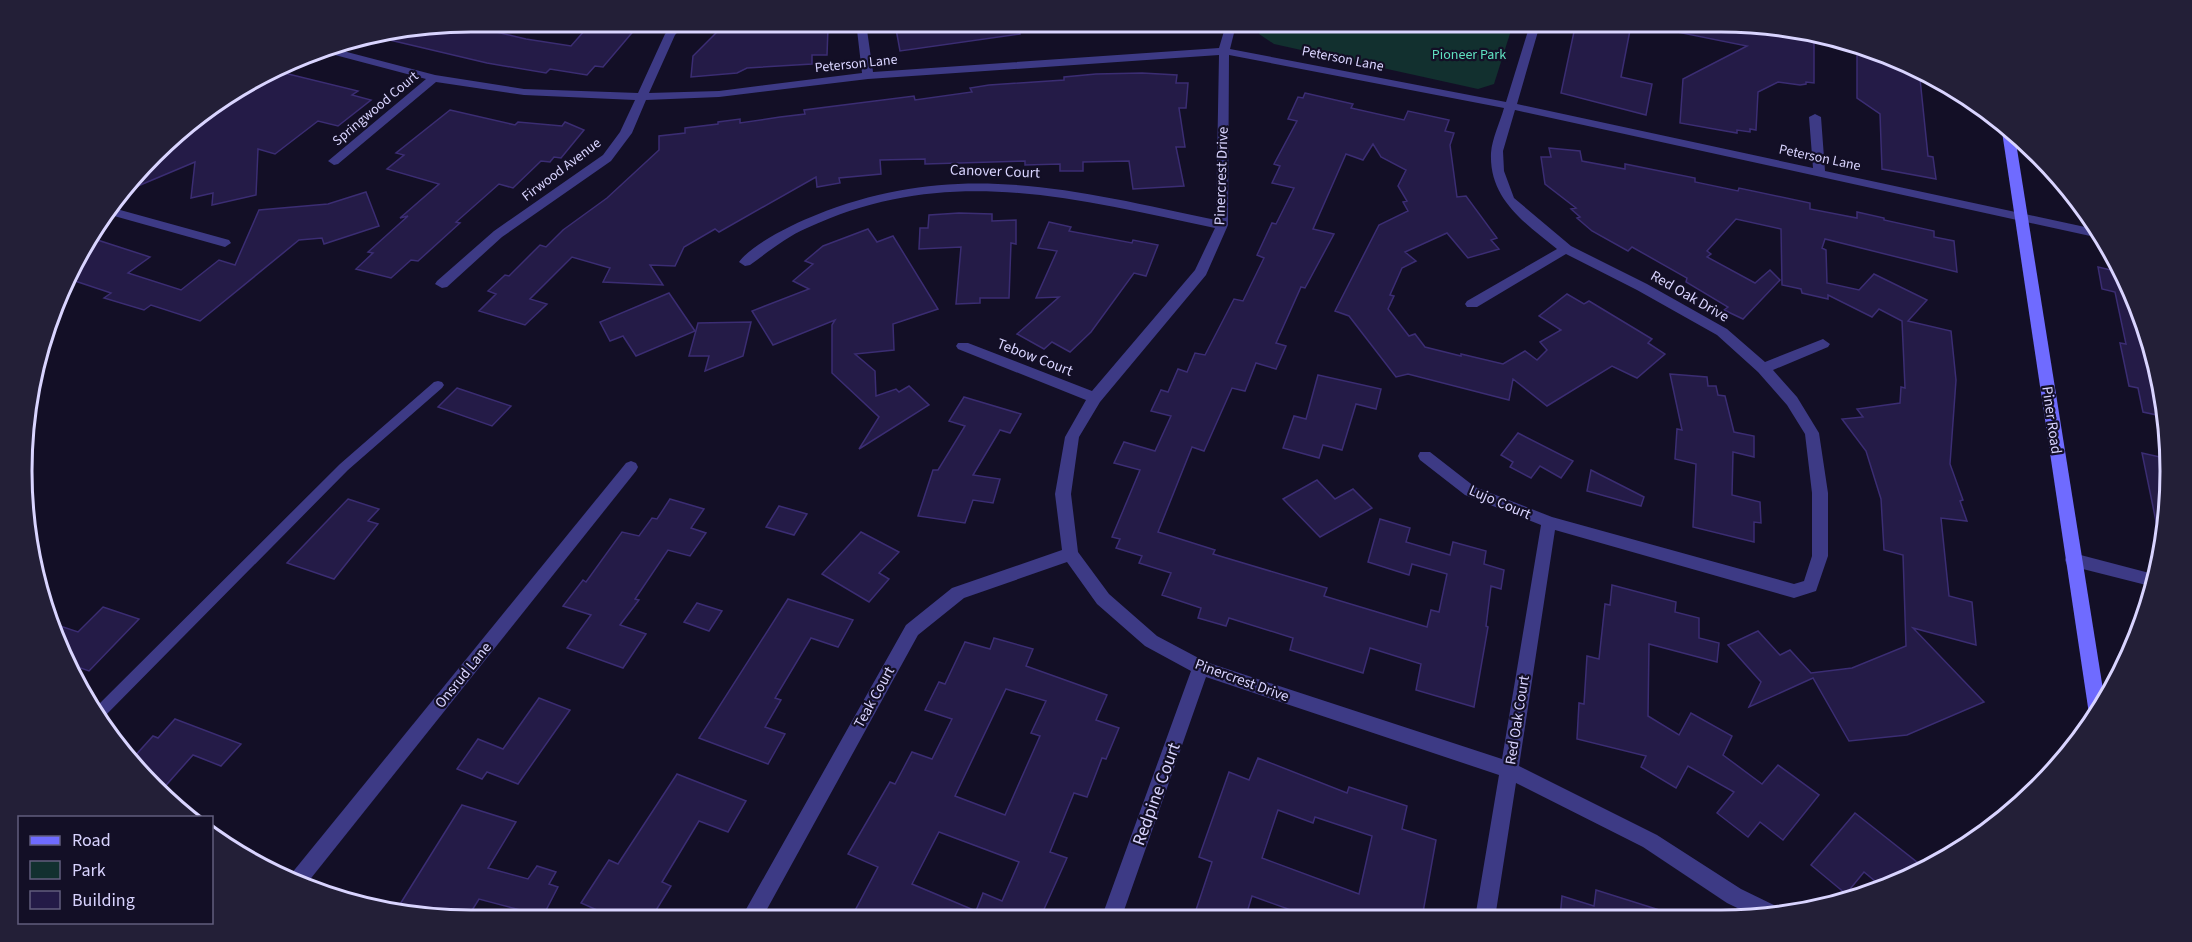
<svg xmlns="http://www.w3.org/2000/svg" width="2192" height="942" viewBox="0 0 2192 942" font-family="'Source Sans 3',sans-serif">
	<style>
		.green { fill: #12302f }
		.building { fill: #241b47; stroke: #3b2d73; stroke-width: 1.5; fill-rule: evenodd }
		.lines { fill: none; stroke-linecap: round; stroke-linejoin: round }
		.service { fill: #3d3a85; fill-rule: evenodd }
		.minor { fill: #3d3a85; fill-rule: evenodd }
		.secondary { fill: #6f6bff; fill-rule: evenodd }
		.labels { text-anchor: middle; stroke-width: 4.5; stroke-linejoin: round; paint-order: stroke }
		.far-park-label { font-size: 14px; fill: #5fe0c0; stroke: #130f26 }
		.far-street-label { font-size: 14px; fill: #d9d4ff; stroke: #130f26 }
		.street-label { font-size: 15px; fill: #d9d4ff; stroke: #130f26 }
		.near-street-label { font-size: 18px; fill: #d9d4ff; stroke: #130f26 }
		.rim { fill: none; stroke: #d9d4ff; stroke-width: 3 }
	</style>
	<rect width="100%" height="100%" fill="#130f26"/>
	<path class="green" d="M1264 21H1514L1494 84 1478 89 1274 44 1259 34Z"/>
	<g class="building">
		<path d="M593 21H642L603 67 595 66 587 75 550 69 546 73 487 63 377 37 458 23 526 39 571 46Z"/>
		<path d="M728 21H827L825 27 828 28 827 55H812V64L747 68 737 73 691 77 693 56Z"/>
		<path d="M903 21H1019L1020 34 900 51 896 29Z"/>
		<path d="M1591 21 1631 25 1621 77 1652 84 1646 115 1561 93 1575 27 1589 29Z"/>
		<path d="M1668 21H1721L1814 36V83L1806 82V84L1800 85 1778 82 1758 92 1756 130 1750 129V132L1737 130V133L1680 123 1683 79 1747 46 1667 30Z"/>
		<path d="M1857 44 1919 69 1928 156 1933 157 1936 179 1882 169 1880 114 1857 98Z"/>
		<path d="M276 71 358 91 352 95 371 100 338 126 318 121 275 154 258 149 256 195 212 205 213 193 191 198 195 162 126 191 166 143 182 137 248 89 239 86 246 81Z"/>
		<path d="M1142 73 1177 75 1176 83H1188L1186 108H1179L1185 147H1176L1184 186 1133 189 1129 161 1083 162V171H1060V164L1025 165V161L925 164V159L880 160 881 174 839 178 840 183 817 187 816 177 719 232 715 229 684 247 675 266 650 265 663 285 603 282 610 268 572 257 530 299 547 304 525 325 479 311 496 294 488 291 505 275 509 276 540 245 546 247 563 230 607 198 659 150V136L685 133V128L718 124V122L740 119V123L780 117 805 114 804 110 914 96 915 100 972 92 970 88 989 85 1064 80V77L1096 74Z"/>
		<path d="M1305 93 1353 104 1351 108 1404 120 1408 111 1449 120 1445 131 1454 133 1450 145 1457 197 1466 196 1497 238 1491 240 1499 249 1468 258 1447 233 1405 252 1416 261 1402 268 1390 295 1394 296 1388 309 1409 336 1415 334 1425 347 1461 356V354L1503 364 1525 351 1537 360 1547 350 1540 342 1561 330 1539 316 1567 294 1584 304 1589 301 1652 339 1648 343 1665 354 1637 378 1612 366 1547 406 1513 379 1509 400 1408 374 1396 377 1349 316 1335 311 1379 225 1408 211 1403 202 1407 201 1398 186 1406 170 1381 157 1373 144 1363 160 1346 154 1313 229 1334 234 1305 288 1301 287 1276 343 1286 346 1276 369 1256 363 1245 391 1232 388 1204 451 1192 447 1158 532 1215 550 1213 554 1327 588 1324 596 1427 627 1431 610 1439 612 1447 574 1412 564 1409 575 1368 562 1380 519 1410 528 1406 542 1450 555 1453 542 1486 551 1484 564 1504 570 1501 589 1491 586 1486 626 1488 627 1474 707 1416 690 1421 664 1370 648 1363 673 1290 650 1293 638 1229 618 1226 626 1198 618 1201 608 1162 595 1171 573 1139 563 1142 556 1116 548 1120 539 1112 537 1140 470 1114 463 1124 442 1155 451 1171 416 1151 411 1161 390 1168 392 1178 369 1187 372 1195 353 1205 355 1234 299 1243 301 1264 258 1257 255 1272 223 1276 224 1294 188 1272 183 1280 166 1274 164 1297 121 1288 119 1298 97 1303 98Z"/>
		<path d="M450 110 515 125 518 122 562 126 565 122 584 130 561 158 554 157 550 162 541 161 513 188 499 184 456 222 460 223 418 261 411 260 391 278 356 269 373 253 368 252 408 216 400 218 439 184 387 169 404 155 396 153Z"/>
		<path d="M1549 148 1580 151 1582 161 1625 169V164L1695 178V182L1738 191 1739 188 1810 203V209L1857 218V212L1884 218V220L1934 231V237L1954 241 1957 272 1825 239 1822 248 1826 250 1827 283 1859 290 1874 274 1927 300 1908 321 1951 331 1956 380 1950 464 1963 500 1960 501 1967 521 1941 518 1949 596 1972 602 1976 645 1913 628 1984 702 1907 735 1849 741 1813 678 1749 707 1761 682 1728 645 1758 631 1780 655 1790 650 1811 673 1852 668 1906 646 1903 555 1884 550 1881 499 1866 451 1842 419 1863 417 1857 409 1900 403 1901 387 1905 388 1902 321 1879 309 1872 317 1828 295V299L1802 293 1801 289 1782 285 1781 229 1736 219 1707 251 1711 254 1707 257 1755 283 1770 270 1780 280 1743 319 1724 310 1728 307 1686 282 1687 278 1632 247 1628 251 1592 231 1577 218 1580 217 1571 209 1576 208 1545 184 1541 157H1551Z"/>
		<path d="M366 192 379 226 324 244 322 238 299 240 200 321 151 305 144 310 104 298 111 293 69 279 81 246 88 237 150 257 128 273 181 290 219 260 235 265 259 210 328 204Z"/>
		<path d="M959 213 992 214V221L1016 220V244L1011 243 1009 298H980V303L956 304 961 247 919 249 920 228H928L929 215Z"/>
		<path d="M1049 222 1071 227 1069 231 1132 243 1133 240 1158 245 1146 276 1134 273 1091 332 1070 352 1052 342 1044 349 1017 334 1059 297 1036 298 1057 251 1038 248Z"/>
		<path d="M868 229 877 242 893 236 938 309 893 324 894 350 855 354 875 371 876 396 896 389 899 392 909 386 929 405 859 449 879 417 832 373V325L835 320 773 345 752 311 809 289 793 281 813 264 805 261 823 246Z"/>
		<path d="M2119 263 2156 355 2166 417 2143 412 2138 388 2129 386 2120 343 2126 344 2115 292 2102 289 2098 267 2111 270 2110 266Z"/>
		<path d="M669 293 695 331 636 356 623 336 610 341 600 322Z"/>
		<path d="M751 322 743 356 705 371 709 356H689L698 323Z"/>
		<path d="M1670 374 1707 377 1708 386H1716L1718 395 1725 396 1734 432 1754 436V457L1733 452 1732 495 1760 502 1761 523 1754 522V542L1693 527 1696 464 1675 459 1677 429 1682 430Z"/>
		<path d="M1318 375 1381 389 1376 409 1356 404 1342 450 1323 445 1319 458 1283 448 1294 416 1306 419Z"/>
		<path d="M457 388 511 406 492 426 438 407Z"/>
		<path d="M964 397 1021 414 1010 433 1000 430 973 475 1000 479 993 503 973 500 965 523 918 516 933 470H938L965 426 949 421Z"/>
		<path d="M1518 433 1573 461 1561 478 1540 466 1531 478 1510 467 1513 462 1501 455Z"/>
		<path d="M2142 453 2169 459 2166 536H2159Z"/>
		<path d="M1591 470 1644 497 1641 506 1587 491Z"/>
		<path d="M1317 480 1335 499 1353 489 1372 508 1320 537 1283 499Z"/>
		<path d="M348 499 379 509 368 521 378 524 334 579 287 563Z"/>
		<path d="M670 499 704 509 691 528 706 533 690 556 668 550 635 599 639 600 620 625 646 634 623 668 567 648 591 615 563 606 583 580 586 582 622 532 639 536 652 518 657 519Z"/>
		<path d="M779 506 807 514 794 535 766 527Z"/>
		<path d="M861 532 899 552 879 573 889 579 869 602 822 574Z"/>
		<path d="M1612 585 1676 602 1675 612 1699 618V638L1719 643 1717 662 1649 644 1648 716 1679 735 1691 713 1732 736 1723 755 1762 784 1778 765 1819 795 1783 840 1760 822 1748 837 1717 813 1734 792 1688 766 1676 788 1641 767 1646 756 1577 739 1579 703 1584 704 1587 656 1599 659 1605 604 1610 605Z"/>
		<path d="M788 599 853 620 838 647 811 638 775 698 781 700 765 727 785 734 768 764 699 738Z"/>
		<path d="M697 603 722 611 709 631 684 622Z"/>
		<path d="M103 607 139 619 89 671 66 663 48 622 78 632Z"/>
		<path d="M994 638 1033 649 1026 666 1107 695 1096 720 1119 728 1106 759 1102 758 1087 797 1074 793 1050 852 1067 858 1041 916 1046 919 850 920 878 867 848 854 890 782 895 784 912 752 932 759 952 719 925 710 939 682 945 684 965 642 990 649ZM1006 689 1046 701 1031 733 1040 736 1005 815 955 796ZM939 832 1019 862 1002 901 983 893 976 911 912 884Z"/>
		<path d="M539 698 570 710 518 784 487 772 482 779 457 769 478 739 503 749Z"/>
		<path d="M175 719 241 744 221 766 193 755 160 792 133 758 153 736 158 738Z"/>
		<path d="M1258 758 1347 793 1349 787 1407 806 1402 829 1436 840 1422 918H1313L1252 896 1245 919H1193L1212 862 1199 857 1229 772 1249 780ZM1278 810 1313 823 1315 817 1372 836 1359 894 1262 858Z"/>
		<path d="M677 774 746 801 728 832 699 821 662 882 671 886 650 920 622 921 581 903 609 860 618 864Z"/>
		<path d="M462 805 516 822 488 868 528 879 537 866 556 872 549 884 558 887 543 916 479 899 466 920 397 909Z"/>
		<path d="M1855 813 1927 870 1920 875 1881 886 1864 872 1846 894 1811 865Z"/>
		<path d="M1596 890 1669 913 1668 917 1560 918 1562 896 1594 906Z"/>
	</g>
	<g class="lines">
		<path class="service" d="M438 381 442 382 444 385 442 388 348 470 101 720 93 710 340 464 434 382Z"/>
		<g class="minor">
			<path d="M677 21H688L675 35 649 93 719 91 862 73 857 30 864 21H874L867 30 873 72 1219 48 1227 21H1237L1230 49 1506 102 1531 21H1541L1517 104 1813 168 1809 117 1815 114 1821 117 1825 171 2099 230 2104 239 1515 110 1503 151 1504 171 1514 198 1571 246 1647 284 1727 329 1765 362 1823 339 1830 344 1828 347 1773 370 1797 397 1819 433 1828 493V556L1816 591 1794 598 1555 530 1519 766 1657 835 1741 889 1784 910 1786 915 1756 917 1727 903 1643 847 1516 783 1495 918H1475L1499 775 1206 677 1121 919H1101L1191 671 1145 646 1097 604 1067 562 964 598 918 635 761 920H740L906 625 952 588 1062 550 1055 494 1065 437 1086 400 958 349 956 346 958 343H968L1092 391 1195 270 1215 228C1071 198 947 163 807 228 786 237 768 252 750 265L745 266 739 262C752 244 795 223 816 215 956 158 1074 190 1216 220L1219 55 868 79 719 97 646 100 632 133 611 161 502 237 447 287 442 288 435 284 437 281 494 231 603 155 620 132 635 100 524 95 436 82 338 164 334 165 328 161 426 79 316 50 324 46 435 75 524 89 638 93 665 34ZM1229 55 1504 108C1500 122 1492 139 1491 153 1489 199 1525 223 1557 249L1467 301 1465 304 1467 307H1477L1566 254 1637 290 1717 335 1758 372 1787 405 1805 434 1812 493V556L1804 581 1794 584 1552 517 1475 487 1430 452H1420L1418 456 1420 460 1465 495 1541 525 1502 759 1206 662 1157 636 1109 594 1078 552 1071 494 1079 437 1100 402 1206 275 1228 225Z"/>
			<path d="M113 208 229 240 231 243 225 247 107 214Z"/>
			<path d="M631 461 636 463 638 467 636 471 304 887 287 879 626 463Z"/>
			<path d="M2073 553 2157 575 2154 587 2067 565 2065 560 2067 555Z"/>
		</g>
		<path class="secondary" d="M2003 123 2014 130 2105 702 2095 721 2089 714 2001 125Z"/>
	</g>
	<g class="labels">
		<g class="far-park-label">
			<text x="1469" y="59">Pioneer Park</text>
		</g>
		<g class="far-street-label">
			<text transform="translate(1343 58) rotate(11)" y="5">Peterson Lane</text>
			<text transform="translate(856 63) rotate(-6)" y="5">Peterson Lane</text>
			<text transform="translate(375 108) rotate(-40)" y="5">Springwood Court</text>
			<text transform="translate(1820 157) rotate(12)" y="5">Peterson Lane</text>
			<text transform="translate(561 169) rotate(-37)" y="5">Firwood Avenue</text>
		</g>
		<g class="street-label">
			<text transform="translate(995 171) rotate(2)" y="5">Canover Court</text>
			<text transform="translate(1221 176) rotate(-88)" y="5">Pinercrest Drive</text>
			<text transform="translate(1690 296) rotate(30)" y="5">Red Oak Drive</text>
			<text transform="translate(1035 357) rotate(21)" y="5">Tebow Court</text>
			<text transform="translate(2052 420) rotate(82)" y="5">Piner Road</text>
			<text transform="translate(1500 502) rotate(23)" y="5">Lujo Court</text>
			<text transform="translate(463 675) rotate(-51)" y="5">Onsrud Lane</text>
			<text transform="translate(1242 680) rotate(20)" y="5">Pinercrest Drive</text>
			<text transform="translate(874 697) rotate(-61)" y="5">Teak Court</text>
			<text transform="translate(1517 720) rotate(-81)" y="5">Red Oak Court</text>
		</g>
		<g class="near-street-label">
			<text transform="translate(1156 794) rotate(-70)" y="6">Redpine Court</text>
		</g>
	</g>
	<path d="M0 0H2192V942H0ZM471 32H1721A439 439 0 0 1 2160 471V471A439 439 0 0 1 1721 910H471A439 439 0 0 1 32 471V471A439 439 0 0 1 471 32Z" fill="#231f37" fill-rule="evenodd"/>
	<path class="rim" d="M471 32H1721A439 439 0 0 1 2160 471V471A439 439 0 0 1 1721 910H471A439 439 0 0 1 32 471V471A439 439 0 0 1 471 32Z"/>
	<rect x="18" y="816" width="195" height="108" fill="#130f26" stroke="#625e7d" stroke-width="1.5"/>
	<rect x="30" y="836" width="30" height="9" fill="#6f6bff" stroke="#625e7d" stroke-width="1.5"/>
	<text x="72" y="846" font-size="18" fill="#d9d4ff">Road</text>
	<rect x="30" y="861" width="30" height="18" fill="#12302f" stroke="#625e7d" stroke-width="1.5"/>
	<text x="72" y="876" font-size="18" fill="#d9d4ff">Park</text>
	<rect x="30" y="891" width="30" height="18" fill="#241b47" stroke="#625e7d" stroke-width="1.5"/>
	<text x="72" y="906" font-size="18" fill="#d9d4ff">Building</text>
</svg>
